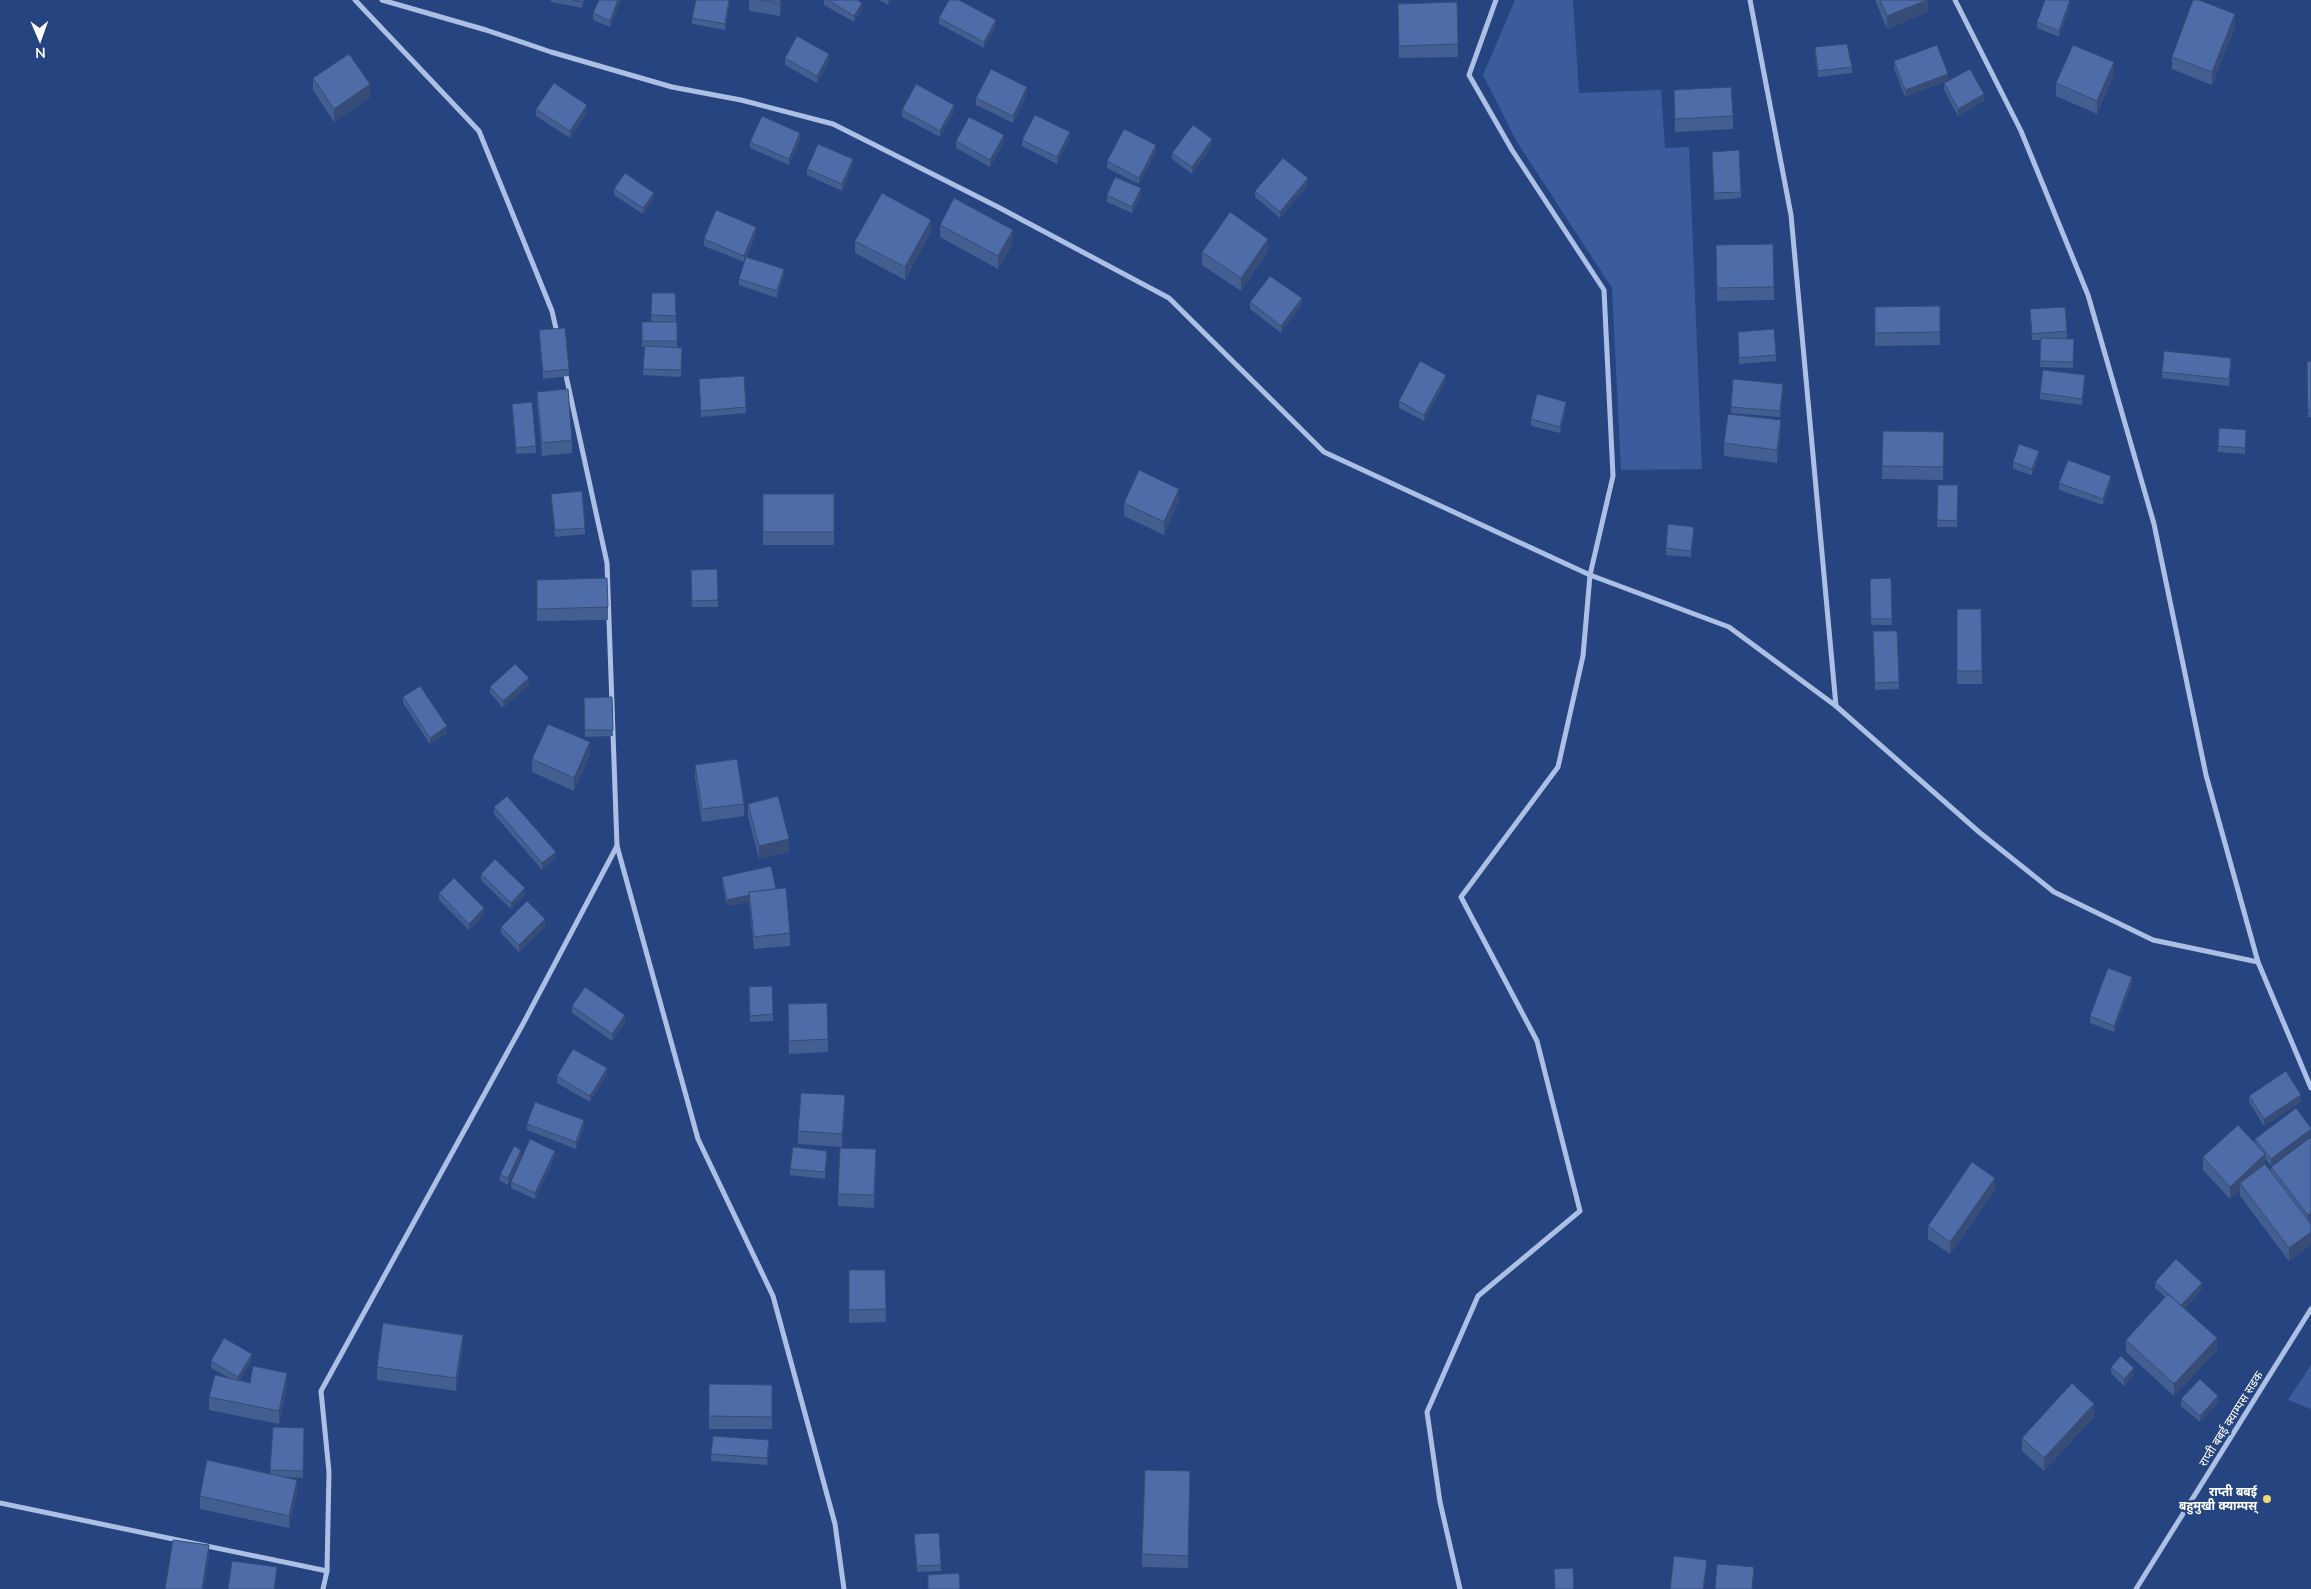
<svg xmlns="http://www.w3.org/2000/svg" width="2311" height="1589" viewBox="0 0 2311 1589" font-family="'Nunito Sans','Noto Sans Devanagari',sans-serif">
	<style>
		.green { fill: #3a5c9d }
		.lines { fill: none; stroke-linecap: round; stroke-linejoin: round }
		.street { stroke: #acc0e6; stroke-width: 5 }
		.wall { fill: #435e90 }
		.shaded-wall { fill: #374c76 }
		.building { fill: #4e6da8; stroke: #374c76 }
		.poi-dot { fill: #efd771; stroke: #26447f; stroke-width: 2 }
		.labels { text-anchor: middle; stroke-width: 4.5; stroke-linejoin: round; paint-order: stroke }
		.street-label { font-size: 12px; fill: #fff; stroke: #26447f }
		.poi-label { font-size: 12px; font-weight: bold; fill: #fff; stroke: #26447f; text-anchor: end }
	</style>
	<rect width="100%" height="100%" fill="#26447f"/>
	<g class="green">
		<path d="M1515 0H1573L1579 93 1661 90 1665 148 1689 147 1702 469 1621 470 1612 288 1517 142 1483 75Z"/>
		<path d="M2311 1365V1409L2288 1400Z"/>
	</g>
	<g class="lines">
		<g class="street">
			<path d="M355 0 479 131 552 311 557 333"/>
			<path d="M382 0 486 30 551 52 672 87 741 100 833 124 998 207 1169 298 1324 452 1590 575 1729 627 1836 706 1979 832 2054 892 2153 940 2258 962"/>
			<path d="M1750 0 1791 215 1836 706"/>
			<path d="M1955 0 2021 131 2088 295 2154 524 2206 775 2258 962 2311 1088"/>
			<path d="M565 371 607 563 617 846 698 1139 773 1296 835 1524 844 1589"/>
			<path d="M0 1503 327 1571"/>
			<path d="M323 1589 327 1571 329 1472 321 1391 524 1022 617 846"/>
			<path d="M1460 1589 1440 1502 1427 1412 1478 1296 1580 1211 1537 1041 1461 897 1558 767 1583 656 1590 575 1613 476 1604 290 1512 150 1469 75 1496 0"/>
			<path d="M2136 1589 2311 1309"/>
		</g>
	</g>
	<g class="wall">
		<path d="M551 0H584L582 8 551 2Z"/>
		<path d="M599 0H621L610 27 593 20V13Z"/>
		<path d="M696 0H730L725 30 692 24V18Z"/>
		<path d="M749 0H782L780 16 749 11Z"/>
		<path d="M824 0H857L862 9 854 22 824 5Z"/>
		<path d="M879 0H891L888 5Z"/>
		<path d="M1875 0H1928V12L1887 29Z"/>
		<path d="M1457 2 1458 57 1399 58 1398 4Z"/>
		<path d="M2070 7 2059 37 2037 28V22Z"/>
		<path d="M939 18 996 26 984 48 939 24Z"/>
		<path d="M2235 27 2212 85 2172 69V57Z"/>
		<path d="M1815 47 1852 67V73L1818 77 1815 54Z"/>
		<path d="M785 58 829 60 817 83 785 65Z"/>
		<path d="M1894 61 1948 80 1905 97 1894 68Z"/>
		<path d="M2114 75 2097 114 2056 96V83Z"/>
		<path d="M313 78 370 97 334 122 313 90Z"/>
		<path d="M1944 83 1984 101 1958 116 1944 90Z"/>
		<path d="M1674 90 1733 116V129L1675 132Z"/>
		<path d="M1027 94 1013 123 976 105V98Z"/>
		<path d="M536 109 587 112 570 138 536 116Z"/>
		<path d="M902 110 954 112 940 137 902 117Z"/>
		<path d="M1070 138 1057 164 1022 146V140Z"/>
		<path d="M800 140 789 165 750 148V142Z"/>
		<path d="M956 141 1004 142 990 167 956 148Z"/>
		<path d="M1212 146 1192 174 1172 159V153Z"/>
		<path d="M1156 151 1139 184 1107 168V161Z"/>
		<path d="M1712 158 1741 192V198L1714 200Z"/>
		<path d="M853 165 842 191 807 175V169Z"/>
		<path d="M1308 185 1280 218 1255 197V191Z"/>
		<path d="M614 189 654 199 643 214 614 195Z"/>
		<path d="M1107 195H1141L1132 213 1107 202Z"/>
		<path d="M940 225 1013 243 998 269 940 237Z"/>
		<path d="M931 232 905 280 855 253V241Z"/>
		<path d="M756 233 747 257 784 275 777 298 739 285V279L746 258 744 262 704 246V239Z"/>
		<path d="M1716 245 1774 287V300L1717 301Z"/>
		<path d="M1268 251 1241 291 1202 265V252Z"/>
		<path d="M652 293H675L676 322H677V347L682 354 681 377 643 375 645 347H642V322H651Z"/>
		<path d="M1250 302 1302 304 1281 333 1250 309Z"/>
		<path d="M1940 306V345L1875 346V307Z"/>
		<path d="M2030 309 2067 331V338L2054 339 2074 346 2073 368 2040 367 2041 340H2032Z"/>
		<path d="M539 330 569 369V376L543 379Z"/>
		<path d="M1738 332 1776 355V361L1739 364Z"/>
		<path d="M2311 361V417H2308L2307 362Z"/>
		<path d="M2231 364 2229 386 2162 378V372Z"/>
		<path d="M699 379 746 407V413L701 417Z"/>
		<path d="M1446 381 1424 421 1399 408V401Z"/>
		<path d="M2085 382 2082 405 2040 399V393Z"/>
		<path d="M1783 391 1780 417 1731 413V407Z"/>
		<path d="M537 392 572 440V453L542 456 537 404Z"/>
		<path d="M512 404 536 446V453L516 454Z"/>
		<path d="M1566 409 1560 433 1531 426V419Z"/>
		<path d="M1883 431 1944 432 1943 480 1882 479Z"/>
		<path d="M1781 433 1777 463 1724 456V443Z"/>
		<path d="M2246 436 2245 454 2218 452V446Z"/>
		<path d="M2039 457 2032 475 2013 469V462Z"/>
		<path d="M2059 483H2111L2103 505 2059 490Z"/>
		<path d="M1938 485H1958L1957 527H1937Z"/>
		<path d="M551 494 585 528V534L555 537Z"/>
		<rect x="763" y="494" width="71" height="51"/>
		<path d="M1179 501 1164 535 1124 516V503Z"/>
		<path d="M1694 533 1691 557 1666 555V548Z"/>
		<path d="M717 569 718 607H692L691 570Z"/>
		<path d="M1891 578 1892 625H1871L1870 579Z"/>
		<path d="M537 580 608 607V620L537 621Z"/>
		<path d="M1957 609H1981L1982 684H1957Z"/>
		<path d="M1873 631H1897L1899 689 1875 690Z"/>
		<path d="M529 685 503 708 490 693V687Z"/>
		<path d="M403 697 447 733 430 744 403 703Z"/>
		<path d="M612 697 613 736 585 737 584 698Z"/>
		<path d="M590 755 574 791 532 772V759Z"/>
		<path d="M695 765 744 804V816L702 822 695 778Z"/>
		<path d="M748 804 789 852 759 859 748 816Z"/>
		<path d="M494 807 556 858 542 870 494 814Z"/>
		<path d="M481 874 525 895 511 909 481 880Z"/>
		<path d="M722 877 776 889 790 933V946L754 949 749 902 727 906 722 883Z"/>
		<path d="M439 893 484 915 469 930 439 900Z"/>
		<path d="M545 926 519 952 501 933V927Z"/>
		<path d="M2132 983 2114 1032 2090 1023V1016Z"/>
		<path d="M749 987 773 1014V1021L750 1022Z"/>
		<path d="M788 1004 828 1039V1052L789 1054Z"/>
		<path d="M572 1006 625 1022 612 1041 572 1013Z"/>
		<path d="M607 1074 590 1102 557 1083V1076Z"/>
		<path d="M2249 1096 2301 1102 2264 1126 2249 1102Z"/>
		<path d="M845 1108 842 1147 798 1144V1131Z"/>
		<path d="M2296 1108 2271 1166 2265 1158V1164L2271 1171V1167L2311 1137V1245L2289 1261 2240 1196V1191L2230 1199 2203 1170V1157L2255 1143V1139Z"/>
		<path d="M527 1124 584 1127 576 1149 527 1130Z"/>
		<path d="M521 1156 508 1185 500 1181V1175Z"/>
		<path d="M555 1157 535 1199 511 1188V1182Z"/>
		<path d="M827 1157 825 1179 790 1175V1169Z"/>
		<path d="M876 1162 874 1208 838 1206V1194Z"/>
		<path d="M1995 1190 1950 1254 1928 1239V1226Z"/>
		<path d="M849 1270H885L886 1322 849 1323Z"/>
		<path d="M2155 1282 2202 1289 2185 1308 2217 1350 2174 1396 2126 1352V1340L2165 1297 2155 1288Z"/>
		<path d="M463 1347 456 1391 377 1380V1367Z"/>
		<path d="M252 1360 240 1380 250 1383 287 1386 279 1424 209 1410V1397L229 1378 211 1368V1361Z"/>
		<path d="M2111 1367 2134 1375 2124 1386 2111 1373Z"/>
		<path d="M709 1384 772 1385V1429H709Z"/>
		<path d="M2181 1399 2218 1403 2200 1422 2181 1406Z"/>
		<path d="M2094 1417 2044 1471 2022 1451V1438Z"/>
		<path d="M273 1427 304 1428 303 1478 286 1477 297 1492 289 1528 200 1509V1496L270 1474Z"/>
		<path d="M769 1446 767 1465 711 1461V1454Z"/>
		<path d="M1190 1471 1188 1568 1142 1567V1554Z"/>
		<path d="M914 1534 941 1565V1571L917 1572Z"/>
	</g>
	<g class="shaded-wall">
		<path d="M618 0H621L610 27V21Z"/>
		<path d="M729 0H730L725 30V24Z"/>
		<path d="M780 0H782L780 16Z"/>
		<path d="M888 0H891L888 5Z"/>
		<path d="M1928 0V12L1887 29V16Z"/>
		<path d="M2070 0V7L2059 37V31Z"/>
		<path d="M862 3V9L854 22V16Z"/>
		<path d="M2235 14V27L2212 85V72Z"/>
		<path d="M996 20V26L984 48V42Z"/>
		<path d="M829 54V60L817 83V76Z"/>
		<path d="M2114 62V75L2097 114V101Z"/>
		<path d="M1948 74V80L1905 97V90Z"/>
		<path d="M370 84V97L334 122V109Z"/>
		<path d="M1027 87V94L1013 123V116Z"/>
		<path d="M1984 94V101L1958 116V109Z"/>
		<path d="M587 105V112L570 138V131Z"/>
		<path d="M954 105V112L940 137V131Z"/>
		<path d="M1070 132V138L1057 164V157Z"/>
		<path d="M800 133V140L789 165V159Z"/>
		<path d="M1004 135V142L990 167V160Z"/>
		<path d="M1212 139V146L1192 174V167Z"/>
		<path d="M1156 145V151L1139 184V178Z"/>
		<path d="M853 159V165L842 191V184Z"/>
		<path d="M1308 178V185L1280 218V212Z"/>
		<path d="M1141 188V195L1132 213V207Z"/>
		<path d="M654 193V199L643 214V208Z"/>
		<path d="M931 220V232L905 280V267Z"/>
		<path d="M756 227V233L744 262V256Z"/>
		<path d="M1013 230V243L998 269V256Z"/>
		<path d="M1268 239V251L1241 291V278Z"/>
		<path d="M784 269V275L777 298V291Z"/>
		<path d="M1302 298V304L1281 333V326Z"/>
		<path d="M1446 375V381L1424 421V415Z"/>
		<path d="M2085 375V382L2082 405V399Z"/>
		<path d="M1783 384V391L1780 417V411Z"/>
		<path d="M1566 402V409L1560 433V427Z"/>
		<path d="M1781 420V433L1777 463V450Z"/>
		<path d="M2039 451V457L2032 475V469Z"/>
		<path d="M2111 476V483L2103 505V499Z"/>
		<path d="M1179 489V501L1164 535V522Z"/>
		<path d="M1694 527V533L1691 557V551Z"/>
		<path d="M529 678V685L503 708V701Z"/>
		<path d="M447 726V733L430 744V738Z"/>
		<path d="M590 742V755L574 791V778Z"/>
		<path d="M789 839V852L759 859V846Z"/>
		<path d="M556 852V858L542 870V863Z"/>
		<path d="M525 888V895L511 909V903Z"/>
		<path d="M749 895V902L727 906V900Z"/>
		<path d="M484 908V915L469 930V924Z"/>
		<path d="M545 919V926L519 952V945Z"/>
		<path d="M2132 977V983L2114 1032V1026Z"/>
		<path d="M625 1015V1022L612 1041V1034Z"/>
		<path d="M607 1068V1074L590 1102V1096Z"/>
		<path d="M845 1095V1108L842 1147V1134Z"/>
		<path d="M2301 1095V1102L2264 1126V1119Z"/>
		<path d="M584 1120V1127L576 1149V1142Z"/>
		<path d="M2311 1129V1136L2271 1166V1159Z"/>
		<path d="M876 1149V1162L874 1208V1195Z"/>
		<path d="M521 1150V1156L508 1185V1178Z"/>
		<path d="M555 1151V1157L535 1199V1193Z"/>
		<path d="M827 1151V1157L825 1179V1172Z"/>
		<path d="M2265 1154V1167L2240 1183V1191L2230 1199V1187Z"/>
		<path d="M1995 1178V1190L1950 1254V1242Z"/>
		<path d="M2311 1213V1226L2308 1228V1215Z"/>
		<path d="M2311 1232V1245L2289 1261V1248Z"/>
		<path d="M2202 1283V1289L2181 1312V1305Z"/>
		<path d="M463 1335V1347L456 1391V1378Z"/>
		<path d="M2217 1338V1350L2174 1396V1384Z"/>
		<path d="M252 1354V1360L238 1383V1377Z"/>
		<path d="M2134 1368V1375L2124 1386V1379Z"/>
		<path d="M287 1373V1386L279 1424V1411Z"/>
		<path d="M2218 1396V1403L2200 1422V1416Z"/>
		<path d="M2094 1404V1417L2044 1471V1458Z"/>
		<path d="M297 1480V1492L289 1528V1516Z"/>
		<path d="M209 1545V1558L204 1589H202Z"/>
		<path d="M1707 1560V1566L1704 1589H1703Z"/>
		<path d="M277 1567V1573L275 1589H274Z"/>
	</g>
	<g class="building">
		<path d="M573 0H582V2Z"/>
		<path d="M599 0H618L610 21 593 13Z"/>
		<path d="M696 0H729L725 24 692 18Z"/>
		<path d="M761 0H780V3Z"/>
		<path d="M828 0H857L862 3 854 16Z"/>
		<path d="M949 0H959L996 20 984 42 939 18Z"/>
		<path d="M1880 0H1927L1887 16Z"/>
		<path d="M2045 0H2070L2059 31 2037 22Z"/>
		<path d="M2193 0H2199L2235 14 2212 72 2172 57Z"/>
		<path d="M1457 2 1458 44 1399 46 1398 4Z"/>
		<path d="M797 36 829 54 817 76 785 58Z"/>
		<path d="M1847 44 1852 67 1818 71 1815 47Z"/>
		<path d="M1937 45 1948 74 1905 90 1894 61Z"/>
		<path d="M2073 45 2114 62 2097 101 2056 83Z"/>
		<path d="M349 54 370 84 334 109 313 78Z"/>
		<path d="M991 69 1027 87 1013 116 976 98Z"/>
		<path d="M1970 69 1984 94 1958 109 1944 83Z"/>
		<path d="M554 83 587 105 570 131 536 109Z"/>
		<path d="M916 84 954 105 940 131 902 110Z"/>
		<path d="M1731 87 1733 116 1675 119 1674 90Z"/>
		<path d="M1035 115 1070 132 1057 157 1022 140Z"/>
		<path d="M762 116 800 133 789 159 750 142Z"/>
		<path d="M969 117 1004 135 990 160 956 141Z"/>
		<path d="M1193 125 1212 139 1192 167 1172 153Z"/>
		<path d="M1124 129 1156 145 1139 178 1107 161Z"/>
		<path d="M818 144 853 159 842 184 807 169Z"/>
		<path d="M1739 150 1741 192 1714 193 1712 152Z"/>
		<path d="M1283 158 1308 178 1280 212 1255 191Z"/>
		<path d="M625 173 654 193 643 208 614 189Z"/>
		<path d="M1115 177 1141 188 1132 207 1107 195Z"/>
		<path d="M882 193 931 220 905 267 855 241Z"/>
		<path d="M954 198 1013 230 998 256 940 225Z"/>
		<path d="M716 210 756 227 744 256 704 239Z"/>
		<path d="M1230 212 1268 239 1241 278 1202 252Z"/>
		<path d="M1773 244 1774 287 1717 288 1716 245Z"/>
		<path d="M746 257 784 269 777 291 739 279Z"/>
		<path d="M1270 276 1302 298 1281 326 1250 302Z"/>
		<path d="M652 293H675L676 316 651 315Z"/>
		<path d="M1940 306V332L1875 333V307Z"/>
		<path d="M2065 307 2067 331 2032 334 2030 309Z"/>
		<rect x="642" y="322" width="35" height="19"/>
		<path d="M565 328 569 369 543 372 539 330Z"/>
		<path d="M1774 329 1776 355 1739 358 1738 332Z"/>
		<path d="M2041 338 2074 339 2073 362 2040 361Z"/>
		<path d="M645 346 682 348 681 370 643 369Z"/>
		<path d="M2164 351 2231 358 2229 379 2162 372Z"/>
		<path d="M1420 361 1446 375 1424 415 1399 401Z"/>
		<path d="M2311 361V410H2308L2307 362Z"/>
		<path d="M2043 370 2085 375 2082 399 2040 393Z"/>
		<path d="M744 376 746 407 701 411 699 379Z"/>
		<path d="M1733 379 1783 384 1780 411 1731 407Z"/>
		<path d="M568 389 572 440 542 443 537 392Z"/>
		<path d="M1537 394 1566 402 1560 427 1531 419Z"/>
		<path d="M532 402 536 446 516 448 512 404Z"/>
		<path d="M1728 414 1781 420 1777 450 1724 443Z"/>
		<path d="M2219 428 2246 430 2245 448 2218 446Z"/>
		<path d="M1883 431 1944 432 1943 467 1882 466Z"/>
		<path d="M2019 444 2039 451 2032 469 2013 462Z"/>
		<path d="M2068 460 2111 476 2103 499 2059 483Z"/>
		<path d="M1139 470 1179 489 1164 522 1124 503Z"/>
		<path d="M1938 485H1958L1957 521 1937 520Z"/>
		<path d="M582 491 585 528 555 530 551 494Z"/>
		<rect x="763" y="494" width="71" height="38"/>
		<path d="M1668 524 1694 527 1691 551 1666 548Z"/>
		<path d="M717 569 718 600 692 601 691 570Z"/>
		<path d="M607 578 608 607 537 609V580Z"/>
		<path d="M1891 578 1892 619H1871L1870 579Z"/>
		<path d="M1957 609H1981L1982 671H1957Z"/>
		<path d="M1873 631H1897L1899 682 1875 683Z"/>
		<path d="M515 664 529 678 503 701 490 687Z"/>
		<path d="M420 686 447 726 430 738 403 697Z"/>
		<path d="M612 697 613 730H585L584 698Z"/>
		<path d="M548 724 590 742 574 778 532 759Z"/>
		<path d="M737 759 744 804 702 809 695 765Z"/>
		<path d="M507 796 556 852 542 863 494 807Z"/>
		<path d="M778 796 789 839 759 846 748 804Z"/>
		<path d="M495 859 525 888 511 903 481 874Z"/>
		<path d="M771 866 776 889 749 892V895L727 900 722 877Z"/>
		<path d="M454 878 484 908 469 924 439 893Z"/>
		<path d="M786 888 790 933 754 937 749 892Z"/>
		<path d="M527 901 545 919 519 945 501 927Z"/>
		<path d="M2108 968 2132 977 2114 1026 2090 1016Z"/>
		<path d="M772 986 773 1014 750 1016 749 987Z"/>
		<path d="M585 987 625 1015 612 1034 572 1006Z"/>
		<path d="M827 1003 828 1039 789 1041 788 1004Z"/>
		<path d="M573 1049 607 1068 590 1096 557 1076Z"/>
		<path d="M2286 1071 2301 1095 2264 1119 2249 1096Z"/>
		<path d="M801 1093 845 1095 842 1134 798 1131Z"/>
		<path d="M535 1102 584 1120 576 1142 527 1124Z"/>
		<path d="M2296 1108 2311 1128V1129L2271 1159 2255 1139Z"/>
		<path d="M2238 1125 2265 1154 2230 1187 2203 1157Z"/>
		<path d="M2311 1137V1213L2308 1215 2271 1167Z"/>
		<path d="M530 1139 555 1151 535 1193 511 1182Z"/>
		<path d="M514 1146 521 1150 508 1178 500 1175Z"/>
		<path d="M793 1147 827 1151 825 1172 790 1169Z"/>
		<path d="M840 1148 876 1149 874 1195 838 1194Z"/>
		<path d="M1972 1162 1995 1178 1950 1242 1928 1226Z"/>
		<path d="M2265 1164 2311 1224V1232L2289 1248 2240 1183Z"/>
		<path d="M2176 1259 2202 1283 2181 1305 2155 1282Z"/>
		<path d="M849 1270H885L886 1309 849 1310Z"/>
		<path d="M2168 1294 2217 1338 2174 1384 2126 1340Z"/>
		<path d="M383 1323 463 1335 456 1378 377 1367Z"/>
		<path d="M224 1338 252 1354 238 1377 211 1361Z"/>
		<path d="M2121 1356 2134 1368 2124 1379 2111 1367Z"/>
		<path d="M253 1366 287 1373 279 1411 209 1397 215 1375 250 1383Z"/>
		<path d="M2200 1379 2218 1396 2200 1416 2181 1399Z"/>
		<path d="M2072 1383 2094 1404 2044 1458 2022 1438Z"/>
		<path d="M709 1384 772 1385V1417L709 1416Z"/>
		<path d="M273 1427 304 1428 303 1471 270 1470Z"/>
		<path d="M713 1436 769 1440 767 1458 711 1454Z"/>
		<path d="M207 1460 297 1480 289 1516 200 1496Z"/>
		<path d="M1145 1470 1190 1471 1188 1556 1142 1554Z"/>
		<path d="M939 1533 941 1565 917 1566 914 1534Z"/>
		<path d="M173 1540 209 1545 202 1589H165Z"/>
		<path d="M1674 1556 1707 1560 1703 1589H1670Z"/>
		<path d="M232 1561 277 1567 274 1589H228Z"/>
		<path d="M1717 1564 1754 1567 1752 1589H1715Z"/>
		<path d="M1573 1568 1574 1589H1555L1554 1569Z"/>
		<path d="M959 1573 960 1589H928V1575Z"/>
	</g>
	<circle class="poi-dot" cx="2267" cy="1499" r="5"/>
	<g class="labels">
		<g class="street-label">
			<text transform="translate(2231 1419) rotate(-58)" y="4">राप्ती बबई क्याम्पस सडक</text>
		</g>
		<g class="poi-label">
			<text x="2257" y="1496">राप्ती बबई<tspan x="2257" dy="14">बहुमुखी क्याम्पस्</tspan></text>
		</g>
	</g>
	<g transform="translate(40 40) rotate(178)" stroke="#26447f" stroke-width="4" paint-order="stroke">
	<path d="M0-4L9 19L0 12L-9 19Z" fill="#ffffff"/>
	<text y="-8" font-size="14" font-weight="bold" text-anchor="middle" fill="#ffffff">N</text>
	</g>
</svg>
